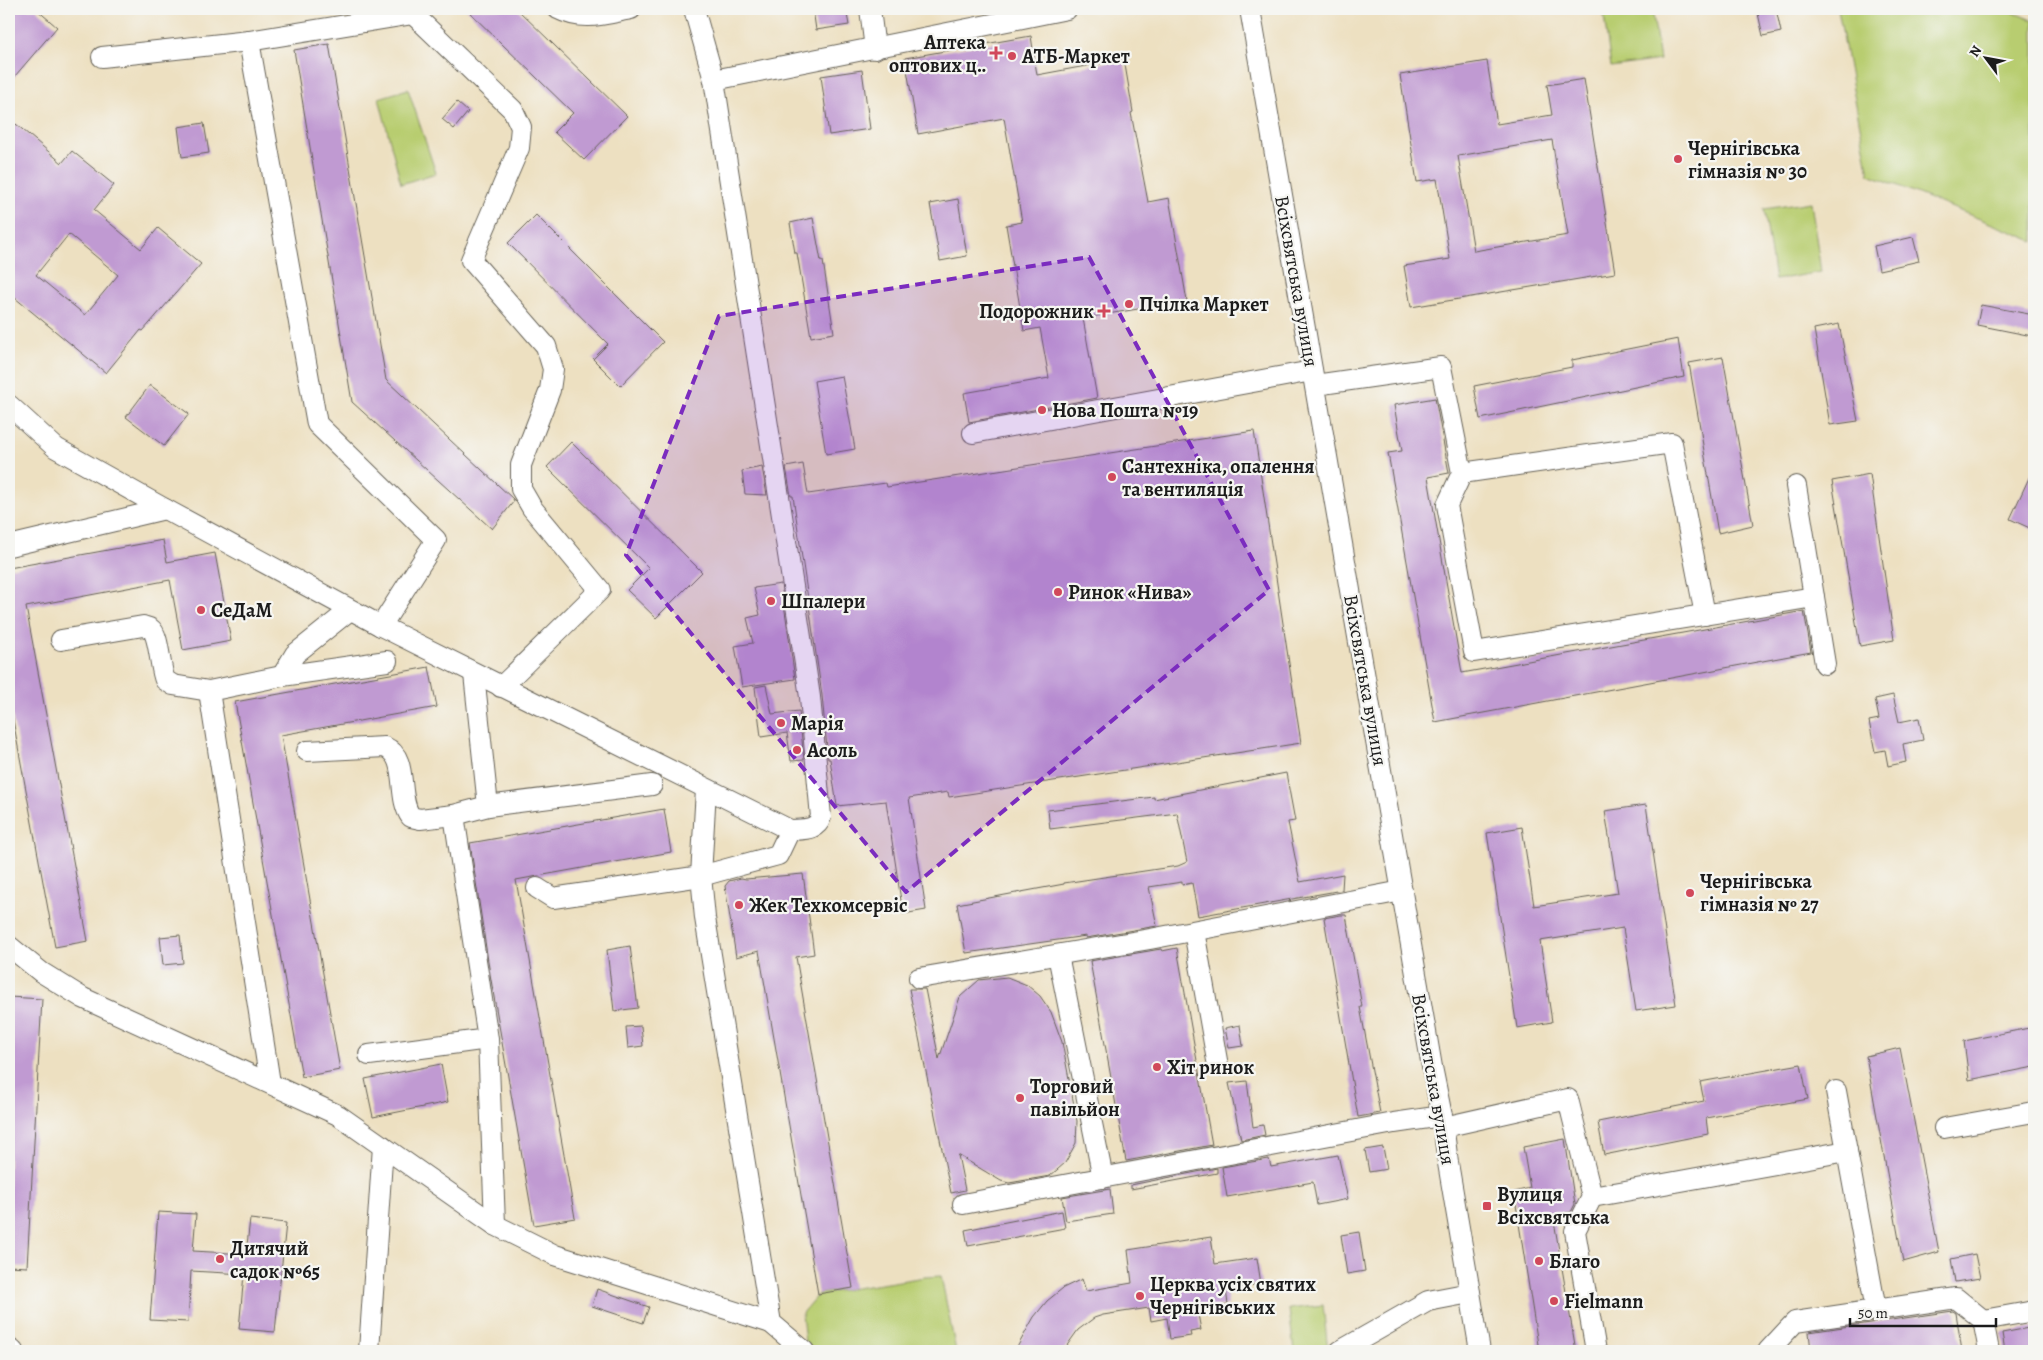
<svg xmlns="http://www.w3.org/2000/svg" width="2043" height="1360" viewBox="0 0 2043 1360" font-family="Alegreya,serif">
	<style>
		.green { fill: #b8cd70; stroke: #6a7446 }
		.building { fill: #c09ad2; fill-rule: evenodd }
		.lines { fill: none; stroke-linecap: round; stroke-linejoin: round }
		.minor-casing { stroke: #656156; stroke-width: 22 }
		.minor { stroke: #fff; stroke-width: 20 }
		.marked { fill: #7b2cbf; fill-opacity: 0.2; stroke: #7b2cbf; stroke-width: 4; stroke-dasharray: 10 6; stroke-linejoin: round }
		.poi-dot { fill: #d1495b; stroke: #f6f6f2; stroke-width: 2 }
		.labels { text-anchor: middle; stroke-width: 4.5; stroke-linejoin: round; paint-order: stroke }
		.poi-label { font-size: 20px; font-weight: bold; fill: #1c1c1c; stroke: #f6f6f2; text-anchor: start }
		.street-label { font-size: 20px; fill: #1c1c1c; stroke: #f6f6f2 }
	</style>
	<rect width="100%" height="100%" fill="#f6f6f2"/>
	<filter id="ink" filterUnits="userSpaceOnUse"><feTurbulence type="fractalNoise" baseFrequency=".02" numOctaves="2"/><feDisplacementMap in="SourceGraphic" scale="10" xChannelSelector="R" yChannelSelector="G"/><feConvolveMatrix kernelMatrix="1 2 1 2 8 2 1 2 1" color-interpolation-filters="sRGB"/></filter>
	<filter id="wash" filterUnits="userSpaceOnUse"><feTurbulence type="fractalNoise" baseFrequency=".0096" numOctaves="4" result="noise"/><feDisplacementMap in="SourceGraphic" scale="20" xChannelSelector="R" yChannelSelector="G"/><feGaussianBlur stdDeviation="1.12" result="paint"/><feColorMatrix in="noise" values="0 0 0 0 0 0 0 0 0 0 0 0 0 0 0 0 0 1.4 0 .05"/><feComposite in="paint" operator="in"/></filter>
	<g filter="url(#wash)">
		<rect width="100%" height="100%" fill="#ede0c1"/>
		<g class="green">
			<path d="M1603 9H1652L1660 60 1611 67Z"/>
			<path d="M1838 9H2005L2034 21V241L1869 174Z"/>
			<path d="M408 89 436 173 401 184 379 98Z"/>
			<path d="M1811 202 1821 272 1775 280 1764 209Z"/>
			<path d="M941 1276 956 1351H815L805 1343 802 1313 818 1294 925 1277Z"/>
			<path d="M1323 1305 1328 1351H1294L1289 1309Z"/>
		</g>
		<g id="blocks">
			<g class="building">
				<path d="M16 9H36L57 27 9 83V17Z"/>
				<path d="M466 9H517L627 116 584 160 554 132 573 113Z"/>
				<path d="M813 9H846L849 25 816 30Z"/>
				<path d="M1757 9H1776L1781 32 1763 36Z"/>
				<path d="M1031 36 1037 75 1124 59 1133 112 1131 113 1148 202 1169 198 1187 301 1083 318 1097 398 969 422 964 393 1049 378 1040 328 1024 331 1006 225 1022 222 1004 118 918 134 905 58Z"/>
				<path d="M329 44 386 380 513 499 514 501 492 529 352 402 294 50Z"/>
				<path d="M1487 61 1497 124 1552 115 1547 85 1584 79 1615 273 1411 307 1404 266 1450 259 1437 179 1417 182 1400 75ZM1552 140 1568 235 1474 251 1458 156Z"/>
				<path d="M862 70 870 129 829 135 821 76Z"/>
				<path d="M457 102 468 112 454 129 442 119Z"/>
				<path d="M204 123 209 153 182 157 178 127Z"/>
				<path d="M16 124 62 163 72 151 114 185 94 210 141 249 158 228 201 264 143 331 141 330 106 373 9 293V132ZM69 234 118 275 85 315 36 275Z"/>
				<path d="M958 199 967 256 940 261 930 204Z"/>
				<path d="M536 215 663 342 620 386 593 359 608 344 508 243Z"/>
				<path d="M813 218 821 261H823L834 333 811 337 797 253H795L790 223Z"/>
				<path d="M1913 237 1919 261 1879 270 1874 246Z"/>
				<path d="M1981 305 2034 315 2032 336 1977 325Z"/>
				<path d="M1839 324 1858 421 1830 425 1814 329Z"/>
				<path d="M1678 339 1684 377 1480 419 1474 386 1572 367V360Z"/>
				<path d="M1723 357 1753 525 1718 533 1689 363Z"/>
				<path d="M842 376 855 449 826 454 814 381Z"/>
				<path d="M150 385 189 414 164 446 126 417Z"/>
				<path d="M1435 398 1449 473 1428 477 1462 673 1804 611 1811 652 1435 722 1388 453 1402 451 1394 405Z"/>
				<path d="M1254 431 1301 743 949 797 948 792 909 798 926 910 903 914 886 801 837 806 830 759H828L822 695 793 496H791L786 467 803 464 808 494 886 483 887 487Z"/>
				<path d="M571 442 702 572 656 618 627 590 649 568 547 467Z"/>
				<path d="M762 467 767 495 745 494 742 471Z"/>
				<path d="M2034 467V530L2010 519Z"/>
				<path d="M1870 474 1894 640 1860 646 1832 481Z"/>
				<path d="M163 540 167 562 215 553 231 641 183 650 170 580 26 607 88 941 55 947 9 698V568Z"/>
				<path d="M781 584 795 679 742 687 735 646 753 643 747 618 760 615 754 588Z"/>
				<path d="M429 667 437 707 281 735 340 1070 302 1077 235 702Z"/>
				<path d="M766 685 772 714 799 711 804 760 791 761 787 733 761 737 755 687Z"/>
				<path d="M1893 695 1899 722 1919 718 1923 740 1903 744 1906 762 1888 766 1885 750 1875 752 1869 721 1879 719 1875 699Z"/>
				<path d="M1286 773 1295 821 1288 822 1300 882 1343 874 1342 890 1198 916 1192 883 1182 885V882L1149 887 1157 926 1086 938V936L966 953 957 904 1064 884V883L1178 866 1187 862 1177 813 1050 829 1048 810 1154 797V799Z"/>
				<path d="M1646 805 1676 1005 1636 1011 1623 928 1540 941 1552 1022 1517 1028 1487 833 1522 827 1534 906 1618 893 1605 811Z"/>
				<path d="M664 809 671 852 516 880 575 1218 534 1225 490 974 470 843Z"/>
				<path d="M803 874 814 954 796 957 853 1288 818 1294 759 951 736 957 725 886 729 881 741 878 746 879Z"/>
				<path d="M1341 915H1346L1362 1007H1360L1380 1113 1358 1117 1324 918Z"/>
				<path d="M180 935 183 963 163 965 160 937Z"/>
				<path d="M630 946 638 1008 614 1011 607 950Z"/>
				<path d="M1177 948 1212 1145 1126 1161 1090 961 1161 949 1162 951Z"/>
				<path d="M1007 977 1027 985 1040 996 1051 1012 1062 1042 1077 1121 1076 1143 1065 1163 1050 1176 1009 1183 1001 1181 958 1155 965 1190 951 1193 909 989H925L939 1059 960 997 979 980Z"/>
				<path d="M9 997 42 999 27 1267 9 1266Z"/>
				<path d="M1240 1025 1243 1046 1229 1048 1225 1028Z"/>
				<path d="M641 1026 643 1046 628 1048 626 1027Z"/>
				<path d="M2034 1027V1067L1969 1080 1964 1041Z"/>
				<path d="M1900 1048 1939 1252 1903 1262 1866 1056Z"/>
				<path d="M441 1064 448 1102 373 1117 365 1079Z"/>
				<path d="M1801 1064 1808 1099 1706 1118 1708 1134 1604 1155 1598 1122 1704 1101 1700 1082Z"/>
				<path d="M1247 1081 1253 1127 1263 1125 1265 1135 1241 1140 1229 1083Z"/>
				<path d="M1565 1139 1575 1204 1571 1212 1553 1215 1576 1351H1539L1514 1192 1530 1188 1523 1147Z"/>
				<path d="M1383 1147 1387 1169 1369 1172 1365 1150Z"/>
				<path d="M1338 1155 1348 1199 1317 1205 1313 1182 1227 1197 1222 1167 1269 1159 1271 1167Z"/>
				<path d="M1217 1168V1173L1131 1189V1185Z"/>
				<path d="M1110 1189 1113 1214 1066 1221 1062 1197Z"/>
				<path d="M1062 1211 1065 1228 968 1246 965 1230Z"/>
				<path d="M158 1212 196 1214 193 1251 246 1254 250 1219 286 1223 275 1332 239 1329 244 1274 191 1271 188 1322 150 1320Z"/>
				<path d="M1359 1232 1365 1271 1347 1274 1341 1235Z"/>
				<path d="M1211 1237 1215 1264 1257 1258 1261 1284 1226 1289 1228 1305 1197 1309 1201 1330 1190 1332 1191 1336 1170 1339 1167 1318 1151 1321 1149 1308 1103 1315 1094 1318 1078 1330 1063 1351H1015L1034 1317 1047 1301 1063 1288 1082 1279 1086 1291 1132 1283 1128 1250Z"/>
				<path d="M1975 1254 1980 1278 1955 1282 1951 1259Z"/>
				<path d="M597 1289 649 1307 643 1323 592 1306Z"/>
				<path d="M1953 1311 1956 1313 1962 1351H1811L1809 1332Z"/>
				<path d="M2034 1327V1351H2005L2002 1333Z"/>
			</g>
		</g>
	</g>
	<g filter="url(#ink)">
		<use href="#blocks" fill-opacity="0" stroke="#656156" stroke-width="1"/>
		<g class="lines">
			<g class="minor-casing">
				<g id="minor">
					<path d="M420 9 413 14 513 110 521 127 519 148 471 260 546 346 553 369 550 390 521 465V489L532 508 600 590 501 687"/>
					<path d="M558 9C583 22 605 14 631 9"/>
					<path d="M694 9 714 80"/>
					<path d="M870 9 875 49"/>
					<path d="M1250 9 1432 1067 1442 1116 1448 1163 1480 1351"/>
					<path d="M249 41 317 424 436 540 381 626"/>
					<path d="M102 57 249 41 413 14"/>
					<path d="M1315 385 1441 367 1462 473 1447 505 1474 652 1814 597 1825 664"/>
					<path d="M9 405 56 448 165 509 381 626 790 830C803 829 817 831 821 817L810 697 802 644 714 80 1067 9"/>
					<path d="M973 433 1312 371"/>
					<path d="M1462 473 1672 443 1705 615"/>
					<path d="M1796 486 1814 597"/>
					<path d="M9 546 165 509"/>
					<path d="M61 640 143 626C145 627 148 627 151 629 159 634 160 669 165 680L173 685 209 691"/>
					<path d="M474 674 488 806"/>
					<path d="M282 676 295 654 350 610"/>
					<path d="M307 751 385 747C410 758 396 797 411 817L420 819 454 815"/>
					<path d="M706 789 701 876 705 918 771 1323 804 1351"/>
					<path d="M537 888 553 898 701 876 778 855 790 830"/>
					<path d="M1194 931 1218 1066"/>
					<path d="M9 946 41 972 83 998 338 1115 495 1225 555 1255 771 1323"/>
					<path d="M1058 955 1103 1178"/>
					<path d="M919 978 1150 939 1402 891"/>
					<path d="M369 1055 488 1039"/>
					<path d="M270 1083 209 691 282 676 387 661"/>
					<path d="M1836 1091 1876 1310 1956 1298 1983 1320"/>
					<path d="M1444 1127 1568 1099 1592 1197 1575 1231 1596 1351"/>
					<path d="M1944 1128 2034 1112"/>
					<path d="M1592 1197 1847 1151"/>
					<path d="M963 1204 1394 1123 1442 1116"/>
					<path d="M495 1225 488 1039 454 815 488 806 652 785"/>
					<path d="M9 1348 13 1351"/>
					<path d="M369 1351 383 1146"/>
					<path d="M1340 1351 1428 1301 1470 1293"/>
					<path d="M1768 1351 1795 1322 1876 1310"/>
					<path d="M1989 1351 1983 1320 2034 1311"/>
				</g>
			</g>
			<use href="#minor" class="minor"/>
		</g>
	</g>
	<path class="marked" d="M1089 257 1269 590 906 892 626 555 719 316Z"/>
	<g class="poi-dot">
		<path d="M993.5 45.5h5v5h5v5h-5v5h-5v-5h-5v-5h5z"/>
		<circle cx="1012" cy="56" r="5"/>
		<circle cx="1678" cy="159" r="5"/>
		<circle cx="1129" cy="304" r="5"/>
		<path d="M1101.5 303.5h5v5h5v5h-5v5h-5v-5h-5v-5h5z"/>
		<circle cx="1042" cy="410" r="5"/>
		<circle cx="1112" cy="477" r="5"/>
		<circle cx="1058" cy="592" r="5"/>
		<circle cx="771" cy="601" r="5"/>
		<circle cx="201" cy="610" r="5"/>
		<circle cx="781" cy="723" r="5"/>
		<circle cx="797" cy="750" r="5"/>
		<circle cx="1690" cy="893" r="5"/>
		<circle cx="739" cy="905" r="5"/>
		<circle cx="1157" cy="1067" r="5"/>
		<circle cx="1020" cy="1098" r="5"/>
		<rect x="1482" y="1201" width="10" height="10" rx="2.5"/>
		<circle cx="220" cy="1259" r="5"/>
		<circle cx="1539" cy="1261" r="5"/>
		<circle cx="1140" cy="1296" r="5"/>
		<circle cx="1554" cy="1301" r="5"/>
	</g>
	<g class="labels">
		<g class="poi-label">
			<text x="986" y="49" text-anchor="end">Аптека<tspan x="986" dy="23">оптових ц‥</tspan></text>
			<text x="1022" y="63">АТБ-Маркет</text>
			<text x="1688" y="155">Чернігівська<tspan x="1688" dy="23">гімназія № 30</tspan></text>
			<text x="1139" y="311">Пчілка Маркет</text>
			<text x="1094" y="318" text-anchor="end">Подорожник</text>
			<text x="1052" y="417">Нова Пошта №19</text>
			<text x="1122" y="473">Сантехніка, опалення<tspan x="1122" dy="23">та вентиляція</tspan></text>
			<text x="1068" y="599">Ринок «Нива»</text>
			<text x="781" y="608">Шпалери</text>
			<text x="211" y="617">СеДаМ</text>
			<text x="791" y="730">Марія</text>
			<text x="807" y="757">Асоль</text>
			<text x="1700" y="888">Чернігівська<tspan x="1700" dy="23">гімназія № 27</tspan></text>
			<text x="749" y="912">Жек Техкомсервіс</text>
			<text x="1167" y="1074">Хіт ринок</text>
			<text x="1030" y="1093">Торговий<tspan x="1030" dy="23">павільйон</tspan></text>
			<text x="1497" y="1201">Вулиця<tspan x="1497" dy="23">Всіхсвятська</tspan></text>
			<text x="230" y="1255">Дитячий<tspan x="230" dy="23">садок №65</tspan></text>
			<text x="1549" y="1268">Благо</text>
			<text x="1150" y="1291">Церква усіх святих<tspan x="1150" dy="23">Чернігівських</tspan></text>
			<text x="1564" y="1308">Fielmann</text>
		</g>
		<g class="street-label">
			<text transform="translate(1297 281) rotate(80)" y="7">Всіхсвятська вулиця</text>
			<text transform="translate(1366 680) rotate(80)" y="7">Всіхсвятська вулиця</text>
			<text transform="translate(1434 1079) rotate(80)" y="7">Всіхсвятська вулиця</text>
		</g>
	</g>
	<rect width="2043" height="1360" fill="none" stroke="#f6f6f2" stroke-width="30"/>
	<g transform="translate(1986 58) rotate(302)" stroke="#f6f6f2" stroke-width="4" paint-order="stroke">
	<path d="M0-4L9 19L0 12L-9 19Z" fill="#1c1c1c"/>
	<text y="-8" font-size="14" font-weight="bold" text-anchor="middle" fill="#1c1c1c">N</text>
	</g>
	<path d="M1850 1318v8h146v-8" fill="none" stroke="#1c1c1c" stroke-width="2.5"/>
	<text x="1858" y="1318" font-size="15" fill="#1c1c1c" stroke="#f6f6f2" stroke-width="4" paint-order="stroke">50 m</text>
</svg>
